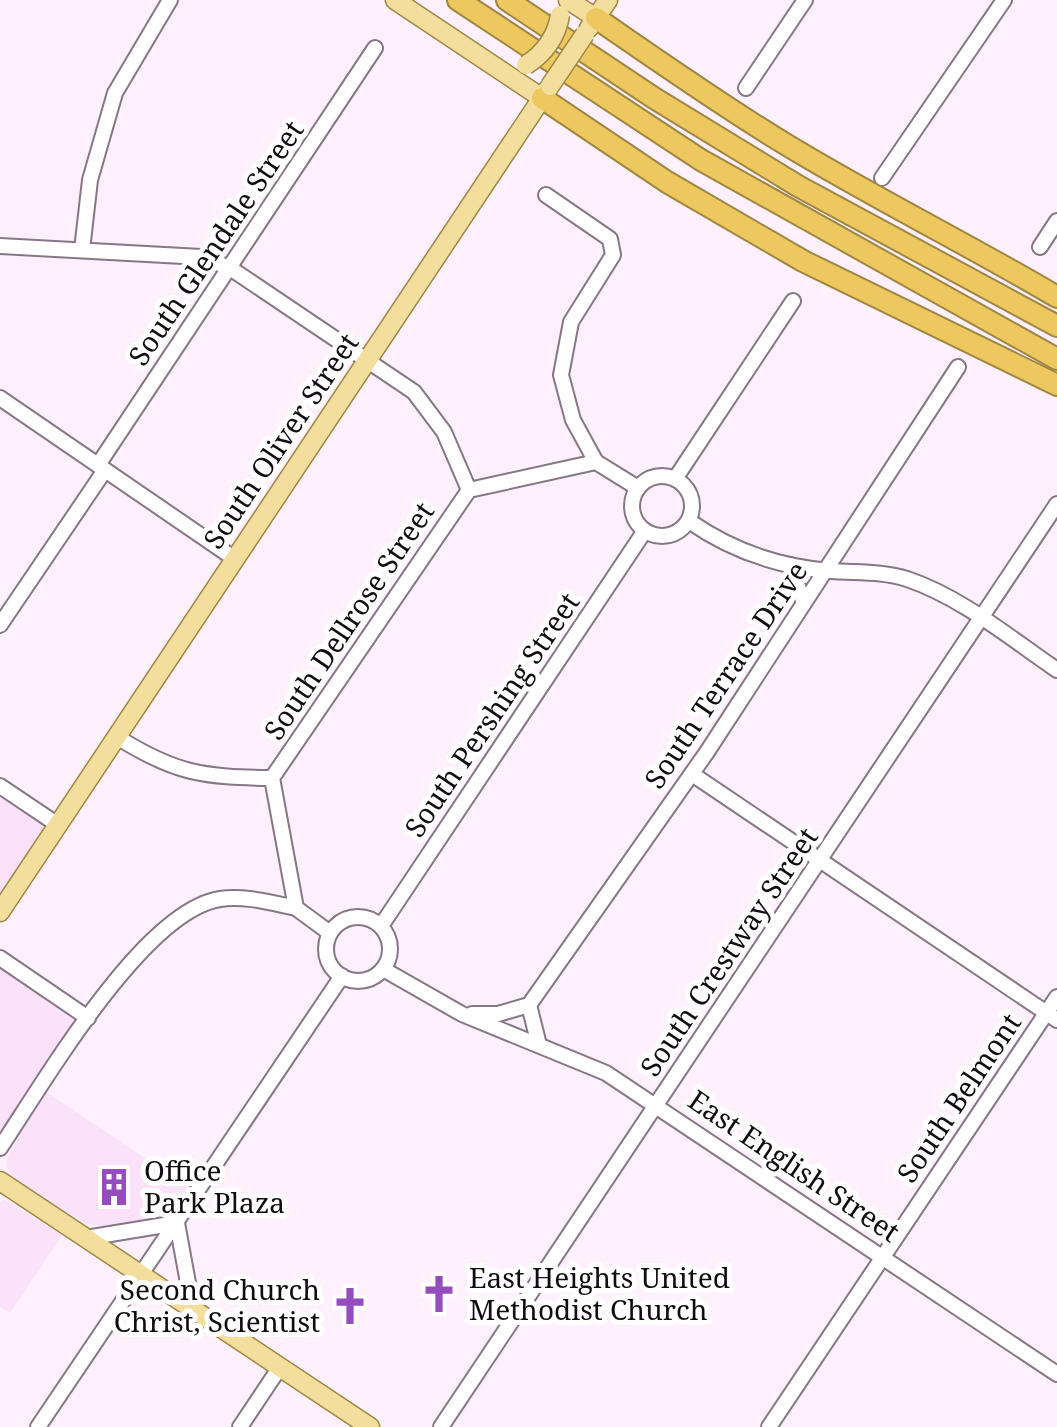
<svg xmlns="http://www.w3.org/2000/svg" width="1057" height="1427" viewBox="0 0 1057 1427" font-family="'Noto Serif',serif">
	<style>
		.built { fill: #fbe2fa }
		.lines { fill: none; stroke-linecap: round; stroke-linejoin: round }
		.minor-casing { stroke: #867686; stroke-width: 18 }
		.major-casing { stroke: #9f8643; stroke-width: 21 }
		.highway-casing { stroke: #9f8643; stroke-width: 24 }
		.minor { stroke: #fff; stroke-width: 14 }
		.major { stroke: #f4de9e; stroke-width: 18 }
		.highway { stroke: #ecc85e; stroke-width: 20 }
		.major-bridge-casing { stroke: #9f8643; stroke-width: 21; stroke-linecap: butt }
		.major-bridge { stroke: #f4de9e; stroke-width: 18 }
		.labels { text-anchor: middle; stroke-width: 10; stroke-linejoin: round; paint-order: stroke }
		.street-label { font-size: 28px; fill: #110c11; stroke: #fff }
		.poi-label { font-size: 28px; fill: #110c11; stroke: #fff; text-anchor: start }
	</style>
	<rect width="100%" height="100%" fill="#fff0fe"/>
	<g class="built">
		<path d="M0 796 45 825 46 829 0 900Z"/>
		<path d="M0 967 75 1021 0 1135Z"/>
		<path d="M46 1092 191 1189 165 1214 137 1225 106 1227 88 1224 64 1211 14 1178 6 1166 8 1155Z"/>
		<path d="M4 1200 62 1235 10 1313 0 1307V1202Z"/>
	</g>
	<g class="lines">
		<g class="minor-casing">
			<g id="minor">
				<path d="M746 88 805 0"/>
				<path d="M882 178 1004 0"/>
				<path d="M546 195 610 239 613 255 571 322 561 375 573 420 596 462 638 488"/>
				<path d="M0 246 201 257 230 268 414 392 444 432 469 490"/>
				<path d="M1040 247 1057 221"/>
				<path d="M82 250 90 180 115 93 170 0"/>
				<path d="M0 398 235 559"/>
				<path d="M98 465 375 48"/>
				<circle cx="662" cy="506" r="30"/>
				<path d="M675 479 793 301"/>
				<path d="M689 521C732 551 778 567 831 571 857 573 882 571 907 579 961 597 1010 638 1057 670"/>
				<path d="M790 565 804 603"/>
				<path d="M0 625 105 470"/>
				<path d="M117 737C176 774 203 777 272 778"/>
				<path d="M692 774 1057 1020"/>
				<path d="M0 786 58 825"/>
				<path d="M296 908 330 933"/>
				<circle cx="358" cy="949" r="32"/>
				<path d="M381 926 644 532"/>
				<path d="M0 958 88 1018"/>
				<path d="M383 969 462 1014 606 1073 1057 1374"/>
				<path d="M529 1005 707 752 958 367"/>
				<path d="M472 1014H498L529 1005 539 1045"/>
				<path d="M0 1148C43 1084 143 911 220 899 244 895 272 903 296 908L272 778 469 490 596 462"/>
				<path d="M86 1238 177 1223 193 1310"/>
				<path d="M38 1427 342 976"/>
				<path d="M240 1427 280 1367"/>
				<path d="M441 1427 1057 504"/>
				<path d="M769 1427 1057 997"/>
			</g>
		</g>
		<g class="major-casing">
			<g id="major">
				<path d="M395 0 542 98"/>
				<path d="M568 0 596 18"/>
				<path d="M589 28 608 0"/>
				<path d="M0 912 548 89"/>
				<path d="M0 1181 370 1427"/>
			</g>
		</g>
		<g class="highway-casing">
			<g id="highway">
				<path d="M458 0 701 160 1057 359"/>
				<path d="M507 0 654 98 798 186 1057 326"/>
				<path d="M596 18C657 60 718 103 782 142 872 197 966 243 1057 297"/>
				<path d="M542 98 667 182 803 261 1057 385"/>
			</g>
		</g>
		<use href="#minor" class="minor"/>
		<use href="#major" class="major"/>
		<use href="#highway" class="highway"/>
		<g class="major-bridge-casing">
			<g id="major-bridge">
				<path d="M526 65C544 54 557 36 560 15"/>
				<path d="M550 86 585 34"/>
			</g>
		</g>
		<use href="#major-bridge" class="major-bridge"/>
	</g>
	<defs>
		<g id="building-bare" transform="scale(3)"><path d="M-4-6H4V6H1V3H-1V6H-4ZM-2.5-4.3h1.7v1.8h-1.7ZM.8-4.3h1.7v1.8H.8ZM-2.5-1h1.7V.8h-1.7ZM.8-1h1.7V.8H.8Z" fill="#944cbf" stroke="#fff" stroke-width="2.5" paint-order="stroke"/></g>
		<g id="church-bare" transform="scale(3)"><path d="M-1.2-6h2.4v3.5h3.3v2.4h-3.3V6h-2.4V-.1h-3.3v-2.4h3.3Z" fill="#944cbf" stroke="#fff" stroke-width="2.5" paint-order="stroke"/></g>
	</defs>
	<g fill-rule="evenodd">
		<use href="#building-bare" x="114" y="1187"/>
		<use href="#church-bare" x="439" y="1294"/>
		<use href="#church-bare" x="350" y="1306"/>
	</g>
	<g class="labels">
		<g class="street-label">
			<text transform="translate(216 243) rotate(-56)" y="10">South Glendale Street</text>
			<text transform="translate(281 441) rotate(-56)" y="10">South Oliver Street</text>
			<text transform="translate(349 621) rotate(-56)" y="10">South Dellrose Street</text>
			<text transform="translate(726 675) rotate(-56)" y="10">South Terrace Drive</text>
			<text transform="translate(492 715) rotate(-56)" y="10">South Pershing Street</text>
			<text transform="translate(729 952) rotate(-56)" y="10">South Crestway Street</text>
			<text transform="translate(959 1098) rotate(-56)" y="10">South Belmont</text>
			<text transform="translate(794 1166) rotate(34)" y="10">East English Street</text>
		</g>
		<g class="poi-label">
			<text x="144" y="1181">Office<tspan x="144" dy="32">Park Plaza</tspan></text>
			<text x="469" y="1288">East Heights United<tspan x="469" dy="32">Methodist Church</tspan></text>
			<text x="320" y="1300" text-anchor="end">Second Church<tspan x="320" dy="32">Christ, Scientist</tspan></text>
		</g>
	</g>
</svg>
